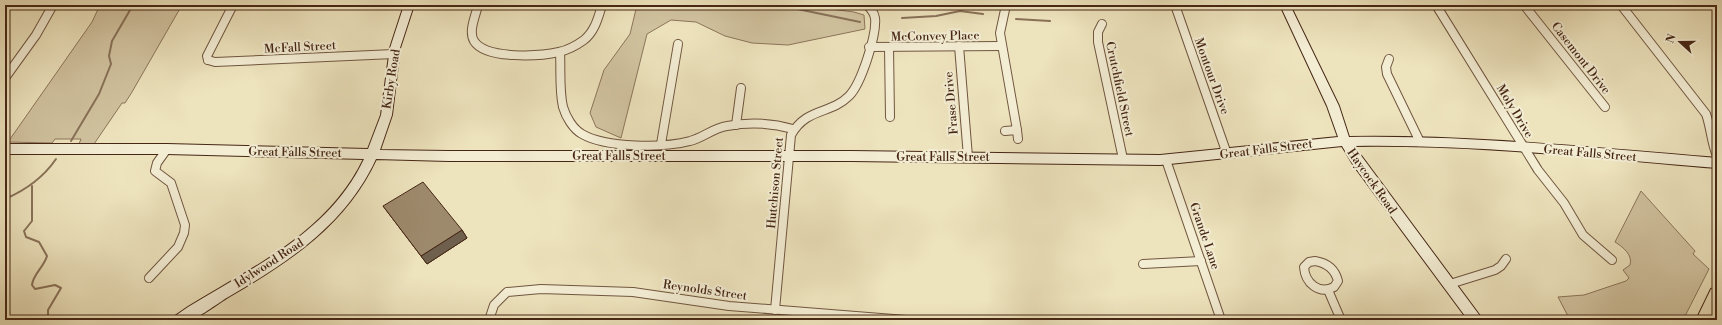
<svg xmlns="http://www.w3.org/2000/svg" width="1722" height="325" viewBox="0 0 1722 325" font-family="'Libre Bodoni',serif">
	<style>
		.green { fill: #d1c3a0; stroke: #8c755a }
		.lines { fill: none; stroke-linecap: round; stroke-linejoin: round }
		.stream { stroke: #887158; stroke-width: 2 }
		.street-casing { stroke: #70563f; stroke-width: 10 }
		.secondary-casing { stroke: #462715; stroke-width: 2 }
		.highway-casing { stroke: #462715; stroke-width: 2 }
		.street { stroke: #f3edd4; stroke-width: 8 }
		.secondary { fill: #f3edd4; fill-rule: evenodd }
		.highway { fill: #ede3bd; fill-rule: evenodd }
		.wall { fill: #87765d; stroke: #462715 }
		.shaded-wall { fill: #6e604c; stroke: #462715 }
		.building { fill: #9d896c; stroke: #462715 }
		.labels { text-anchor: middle; stroke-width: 4; stroke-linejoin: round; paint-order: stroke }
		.street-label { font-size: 12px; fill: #462715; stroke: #f3edd4 }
	</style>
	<rect width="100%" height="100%" fill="#ede3bd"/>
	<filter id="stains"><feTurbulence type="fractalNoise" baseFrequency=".005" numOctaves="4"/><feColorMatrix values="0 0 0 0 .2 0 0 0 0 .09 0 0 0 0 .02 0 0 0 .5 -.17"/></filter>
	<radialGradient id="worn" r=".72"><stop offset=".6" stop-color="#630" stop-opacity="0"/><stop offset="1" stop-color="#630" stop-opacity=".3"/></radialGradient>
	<g class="green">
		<path d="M100 5H182L132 92 125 103H122L94 144H79L81 139H55L52 143 8 142 92 22Z"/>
		<path d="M637 5H800L854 12 864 15 865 29 788 45 752 43 725 36 696 22 671 20 647 34 621 138 596 127 590 113 604 70 630 34Z"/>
		<path d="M1641 191 1695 251 1693 254 1709 269 1683 320H1570L1558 297 1584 295 1626 281 1629 278 1623 270 1630 265C1633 255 1623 247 1615 242Z"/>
	</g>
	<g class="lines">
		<g class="stream">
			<path d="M759 5 767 8 778 5 860 22"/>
			<path d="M902 18 936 16 960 11 983 14"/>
			<path d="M1016 19 1050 21"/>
			<path d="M71 141 99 94 111 64 109 56 112 41 133 5"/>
			<path d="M32 186V221L24 231 26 237 39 242 47 256C44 267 33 274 32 285L35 289 55 285 61 288 48 310V320"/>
			<path d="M5 199C26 190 43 178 56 159"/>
		</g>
		<g class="street-casing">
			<g id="street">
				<path d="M478 5C476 15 468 31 474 41 486 60 541 56 559 52 568 50 577 45 584 40 595 31 598 18 602 5"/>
				<path d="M1006 5 1000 33 1017 130"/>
				<path d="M1175 5 1227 154"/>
				<path d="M1436 5 1538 170 1564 203 1583 235 1612 260"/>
				<path d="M1524 5 1605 107"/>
				<path d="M1621 5 1706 114C1711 128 1711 142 1717 156"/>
				<path d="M1102 24 1098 32V42L1123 159"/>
				<path d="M959 46 968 157"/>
				<path d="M869 47 1002 46"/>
				<path d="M889 47 890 117"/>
				<path d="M560 52C561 69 559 90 563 107 566 117 573 129 582 134 606 148 664 148 690 141 703 138 713 128 727 126 748 122 772 123 793 129"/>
				<path d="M1389 59 1386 67 1387 74 1420 142"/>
				<path d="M208 60 215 62 394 54"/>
				<path d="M208 60 207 56 233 5"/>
				<path d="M5 78 36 35 53 5"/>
				<path d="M736 125 741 88"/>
				<path d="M1005 131 1017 130 1018 139"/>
				<path d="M661 144 678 44"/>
				<path d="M1166 160 1221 320"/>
				<path d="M1315 261C1327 263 1335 269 1338 281L1334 287C1319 295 1305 283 1304 267L1309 262Z"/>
				<path d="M1143 264 1201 261"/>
				<path d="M149 278 178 247 184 233 185 225 171 183 155 171 157 163 167 149"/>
				<path d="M1450 284 1495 270 1501 266 1506 259"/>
				<path d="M1328 290 1341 320"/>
				<path d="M775 310 791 135C807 107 830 115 849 96 861 84 877 35 875 18 874 12 871 9 867 5"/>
				<path d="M489 320 494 305 507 292 541 289 633 292 729 306 906 320"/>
			</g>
		</g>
		<g class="secondary-casing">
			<path id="secondary" d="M404 5H414L400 48 392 115 380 150 448 151H852L1160 155 1338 137 1327 106 1280 5H1290L1339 106 1349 137C1472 135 1595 148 1717 158V168C1596 158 1475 144 1354 146L1483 320H1468L1354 166 1342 146 1160 165 852 161H448L376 159C346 224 290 261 230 296 221 301 200 317 191 320 186 321 178 320 173 320L175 316 188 307C253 267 329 233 364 159L167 154H5V144H167L368 149 381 115 390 48Z"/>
		</g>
		<g class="highway-casing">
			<path id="highway" d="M1717 287V311L1713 320H1696L1711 289Z"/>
		</g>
		<use href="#street" class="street"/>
		<use href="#secondary" class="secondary"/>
		<use href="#highway" class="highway"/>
	</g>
	<path class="wall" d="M383 206 462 230 467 238 427 264Z"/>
	<path class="shaded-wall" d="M462 230 467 238 427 264 421 256Z"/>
	<path class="building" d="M423 182 462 230 421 256 383 206Z"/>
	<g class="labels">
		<g class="street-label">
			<text transform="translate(935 36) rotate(-1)" y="4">McConvey Place</text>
			<text transform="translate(300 47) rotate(-3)" y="4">McFall Street</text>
			<text transform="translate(1581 58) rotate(52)" y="4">Casemont Drive</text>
			<text transform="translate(1212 76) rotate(70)" y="4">Montour Drive</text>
			<text transform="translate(391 79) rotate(-81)" y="4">Kirby Road</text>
			<text transform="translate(1120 89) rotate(78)" y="4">Crutchfield Street</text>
			<text transform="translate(951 103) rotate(-95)" y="4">Frase Drive</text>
			<text transform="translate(1515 111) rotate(59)" y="4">Moly Drive</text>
			<text transform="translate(1266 149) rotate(-7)" y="4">Great Falls Street</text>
			<text transform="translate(295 152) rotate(1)" y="4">Great Falls Street</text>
			<text transform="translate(1590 153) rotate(5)" y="4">Great Falls Street</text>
			<text x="619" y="160">Great Falls Street</text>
			<text x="943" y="161">Great Falls Street</text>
			<text transform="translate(1372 181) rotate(55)" y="4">Haycock Road</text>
			<text transform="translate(775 183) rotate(-85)" y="4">Hutchison Street</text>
			<text transform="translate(1205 236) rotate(71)" y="4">Grande Lane</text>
			<text transform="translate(269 263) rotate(-33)" y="4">Idylwood Road</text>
			<text transform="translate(705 290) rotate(8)" y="4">Reynolds Street</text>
		</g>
	</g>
	<rect width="1722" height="325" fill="none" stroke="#ede3bd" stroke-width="20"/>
	<rect x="6" y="6" width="1710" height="313" fill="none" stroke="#462715" stroke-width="2"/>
	<rect x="10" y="10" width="1702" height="305" fill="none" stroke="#462715"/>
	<g transform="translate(1680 42) rotate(291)" stroke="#f3edd4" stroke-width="3" paint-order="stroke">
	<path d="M0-3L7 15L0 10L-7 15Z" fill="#462715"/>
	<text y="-6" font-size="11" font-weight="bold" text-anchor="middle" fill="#462715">N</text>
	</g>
	<rect width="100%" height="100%" filter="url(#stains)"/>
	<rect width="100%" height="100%" fill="url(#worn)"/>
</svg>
